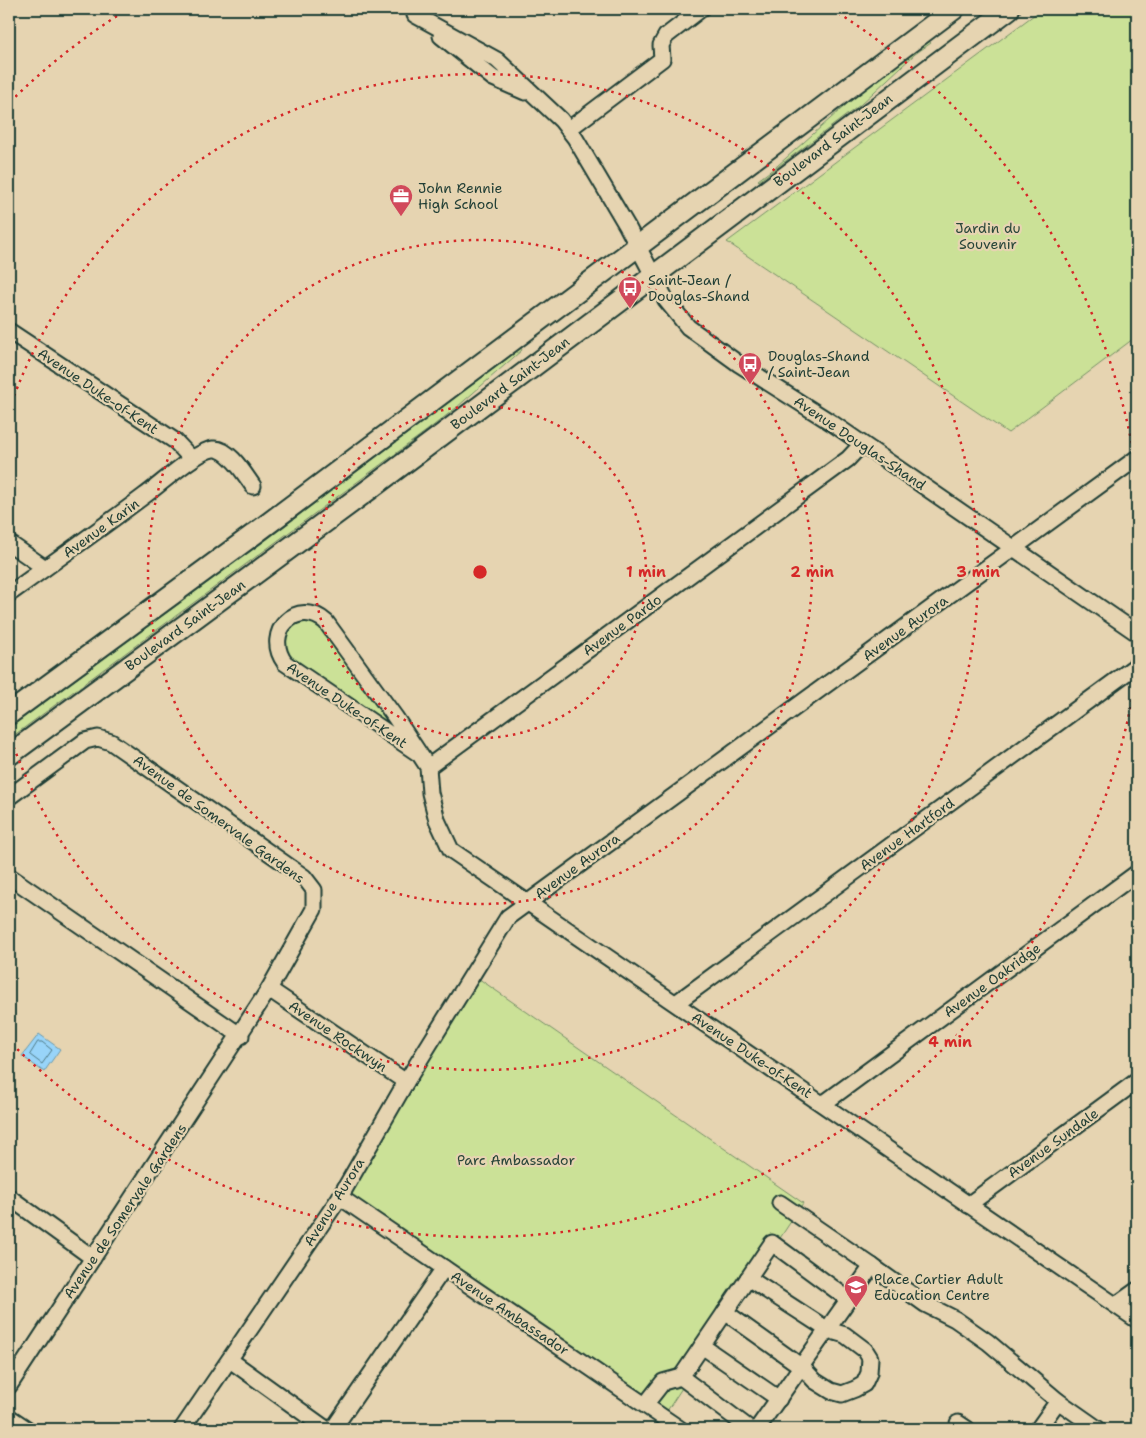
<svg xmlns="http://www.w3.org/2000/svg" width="1146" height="1438" viewBox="0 0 1146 1438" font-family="'Shantell Sans',sans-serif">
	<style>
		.green { fill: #cbe197; stroke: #758f66 }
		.water { fill: #98d4f9; stroke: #6898aa }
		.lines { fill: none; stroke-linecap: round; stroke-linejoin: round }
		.shore { stroke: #4f7983; stroke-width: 1 }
		.minor-casing { stroke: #1f3d34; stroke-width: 19 }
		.major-casing { stroke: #1f3d34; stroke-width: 24 }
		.minor { stroke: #e6d4b1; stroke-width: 15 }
		.major { stroke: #e6d4b1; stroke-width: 20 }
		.ring { fill: none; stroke: #d62828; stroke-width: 2.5; stroke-dasharray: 2.5 5 }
		.labels { text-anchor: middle; stroke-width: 4.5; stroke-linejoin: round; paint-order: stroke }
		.street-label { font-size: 14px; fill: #1f3d34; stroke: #e6d4b1 }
		.poi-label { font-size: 14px; fill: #1f3d34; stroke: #e6d4b1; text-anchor: start }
		.park-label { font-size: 14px; fill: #284539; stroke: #e6d4b1 }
		.centre { fill: #d62828; stroke: #e6d4b1; stroke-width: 2.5 }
		.ring-label { font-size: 15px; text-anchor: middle; font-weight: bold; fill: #d62828; stroke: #e6d4b1; stroke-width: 4.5; stroke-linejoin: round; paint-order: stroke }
	</style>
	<rect width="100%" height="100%" fill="#e6d4b1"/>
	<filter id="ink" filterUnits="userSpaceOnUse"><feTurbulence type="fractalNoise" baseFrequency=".02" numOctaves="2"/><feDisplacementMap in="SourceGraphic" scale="10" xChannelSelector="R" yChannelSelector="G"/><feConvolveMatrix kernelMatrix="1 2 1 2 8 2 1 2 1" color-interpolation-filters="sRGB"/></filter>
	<g filter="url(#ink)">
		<g class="green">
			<path d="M1042 9H1137V336L1008 433 727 242Z"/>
			<path d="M929 41 931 43 915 54 860 105 759 181 758 180 777 166 857 95Z"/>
			<path d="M521 348 522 350 456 408 429 429 9 739V728L270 537Z"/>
			<path d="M298 621H312L322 627 389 719 385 723 289 656 284 646 288 629Z"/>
			<path d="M472 974 803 1203 665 1414 340 1197Z"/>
		</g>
		<path class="water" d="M39 1034 60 1049 44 1072 22 1056Z"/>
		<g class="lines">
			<path class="shore" d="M38 1042H42L52 1050 42 1064 30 1055Z"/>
			<g class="minor-casing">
				<g id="minor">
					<path d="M415 15 497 60 561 120 575 138 627 226 666 300 688 327 739 364 832 423 1137 633"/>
					<path d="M441 36 493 78 525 92"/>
					<path d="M569 129 662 59 661 45 666 36 701 9"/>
					<path d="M9 331 175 441 192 459"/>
					<path d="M9 543 45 568"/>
					<path d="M9 594C54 562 100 529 144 496 160 485 196 451 213 449 229 447 245 475 253 486"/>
					<path d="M419 754 285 663C262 632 298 597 326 622L395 717 428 767 430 793 437 820 451 850 1137 1320"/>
					<path d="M428 767 848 459 862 444"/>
					<path d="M9 797 85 741 98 738 111 742 304 877 314 890V909L269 989 9 1386"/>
					<path d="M9 876 241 1036"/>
					<path d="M269 989 406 1082"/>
					<path d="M676 1003 1137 665"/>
					<path d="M823 1104 1137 873"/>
					<path d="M9 1197 93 1258"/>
					<path d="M340 1197 680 1429"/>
					<path d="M968 1205 1137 1081"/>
					<path d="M872 1266 925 1304 955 1319 988 1342 1058 1401 1038 1429"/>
					<path d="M1116 1305 1137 1290"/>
					<path d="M725 1312 802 1367 815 1381 831 1391 842 1394 855 1389 864 1384 869 1373 870 1358 865 1350 845 1335 828 1330 748 1278"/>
					<path d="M702 1346 779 1399"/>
					<path d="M230 1360 326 1429"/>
					<path d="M1058 1401 1098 1429"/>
					<path d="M645 1405 663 1382 681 1377"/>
					<path d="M9 1417 27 1429"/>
					<path d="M958 1423 967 1429"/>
					<path d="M182 1429 340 1197 406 1082 508 917 1137 458"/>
					<path d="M333 1429 444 1268"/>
					<path d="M750 1429 681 1377 772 1243 848 1299"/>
					<path d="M757 1429 872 1266 780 1203"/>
				</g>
			</g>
			<g class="major-casing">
				<g id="major">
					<path d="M9 714 257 532 954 9"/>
					<path d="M9 755 371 488 1009 9"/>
				</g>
			</g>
			<use href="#minor" class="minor"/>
			<use href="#major" class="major"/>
		</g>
	</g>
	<g class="ring">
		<circle cx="480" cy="572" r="166"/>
		<circle cx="480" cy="572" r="332"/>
		<path d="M9 410A498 498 0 1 1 9 734"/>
		<path d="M1137 670A664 664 0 0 1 10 1042M10 102A664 664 0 0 1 128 9M832 9A664 664 0 0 1 1137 474"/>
	</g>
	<defs>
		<g id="office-pin" transform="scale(1.25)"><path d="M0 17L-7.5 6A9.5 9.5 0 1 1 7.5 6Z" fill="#d1495b" stroke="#e6d4b1"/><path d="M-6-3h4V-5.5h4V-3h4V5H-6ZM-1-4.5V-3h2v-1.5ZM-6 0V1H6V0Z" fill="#fff"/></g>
		<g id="bus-pin" transform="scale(1.25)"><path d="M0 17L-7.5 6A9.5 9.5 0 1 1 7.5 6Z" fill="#d1495b" stroke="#e6d4b1"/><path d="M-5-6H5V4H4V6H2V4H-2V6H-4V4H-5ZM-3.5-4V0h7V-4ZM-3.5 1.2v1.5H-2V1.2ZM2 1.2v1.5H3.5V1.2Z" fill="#fff"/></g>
		<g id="school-pin" transform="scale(1.25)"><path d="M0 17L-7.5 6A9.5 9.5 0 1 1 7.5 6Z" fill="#d1495b" stroke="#e6d4b1"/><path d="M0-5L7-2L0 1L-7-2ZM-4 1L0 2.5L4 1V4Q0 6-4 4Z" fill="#fff"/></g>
	</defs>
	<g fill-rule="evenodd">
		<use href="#office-pin" x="401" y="196"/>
		<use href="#bus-pin" x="630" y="288"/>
		<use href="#bus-pin" x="750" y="364"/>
		<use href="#school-pin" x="856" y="1287"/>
	</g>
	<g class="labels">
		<g class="street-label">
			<text transform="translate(833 140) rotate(-37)" y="5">Boulevard Saint-Jean</text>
			<text transform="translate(510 383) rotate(-37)" y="5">Boulevard Saint-Jean</text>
			<text transform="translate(98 391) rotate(34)" y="5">Avenue Duke-of-Kent</text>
			<text transform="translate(860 443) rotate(34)" y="5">Avenue Douglas-Shand</text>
			<text transform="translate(101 528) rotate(-36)" y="5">Avenue Karin</text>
			<text transform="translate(185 625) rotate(-36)" y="5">Boulevard Saint-Jean</text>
			<text transform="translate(622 625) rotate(-36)" y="5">Avenue Pardo</text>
			<text transform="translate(905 628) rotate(-36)" y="5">Avenue Aurora</text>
			<text transform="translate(347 705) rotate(34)" y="5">Avenue Duke-of-Kent</text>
			<text transform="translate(219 819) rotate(36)" y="5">Avenue de Somervale Gardens</text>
			<text transform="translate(907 834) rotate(-36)" y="5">Avenue Hartford</text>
			<text transform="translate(577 866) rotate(-36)" y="5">Avenue Aurora</text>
			<text transform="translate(992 980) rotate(-36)" y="5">Avenue Oakridge</text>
			<text transform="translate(338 1036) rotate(34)" y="5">Avenue Rockwyn</text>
			<text transform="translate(752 1055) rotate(34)" y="5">Avenue Duke-of-Kent</text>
			<text transform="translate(1053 1143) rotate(-36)" y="5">Avenue Sundale</text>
			<text transform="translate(334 1202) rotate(-58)" y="5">Avenue Aurora</text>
			<text transform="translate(125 1211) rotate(-56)" y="5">Avenue de Somervale Gardens</text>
			<text transform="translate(510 1313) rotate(34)" y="5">Avenue Ambassador</text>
		</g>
		<g class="poi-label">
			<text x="418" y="193">John Rennie<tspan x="418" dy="16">High School</tspan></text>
			<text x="648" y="285">Saint-Jean /<tspan x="648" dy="16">Douglas-Shand</tspan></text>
			<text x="768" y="361">Douglas-Shand<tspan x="768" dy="16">/ Saint-Jean</tspan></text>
			<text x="874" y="1284">Place Cartier Adult<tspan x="874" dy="16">Education Centre</tspan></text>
		</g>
		<g class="park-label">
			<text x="988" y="233">Jardin du<tspan x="988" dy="16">Souvenir</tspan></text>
			<text x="516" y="1165">Parc Ambassador</text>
		</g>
	</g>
	<circle cx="480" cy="572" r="8" class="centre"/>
	<g class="ring-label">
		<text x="646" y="577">1 min</text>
		<text x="812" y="577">2 min</text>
		<text x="978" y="577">3 min</text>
		<text x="950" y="1047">4 min</text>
	</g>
	<rect width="1146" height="1438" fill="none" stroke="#e6d4b1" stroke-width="30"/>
	<rect x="15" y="15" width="1116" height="1408" fill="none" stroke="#1f3d34" stroke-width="2" filter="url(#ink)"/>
</svg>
